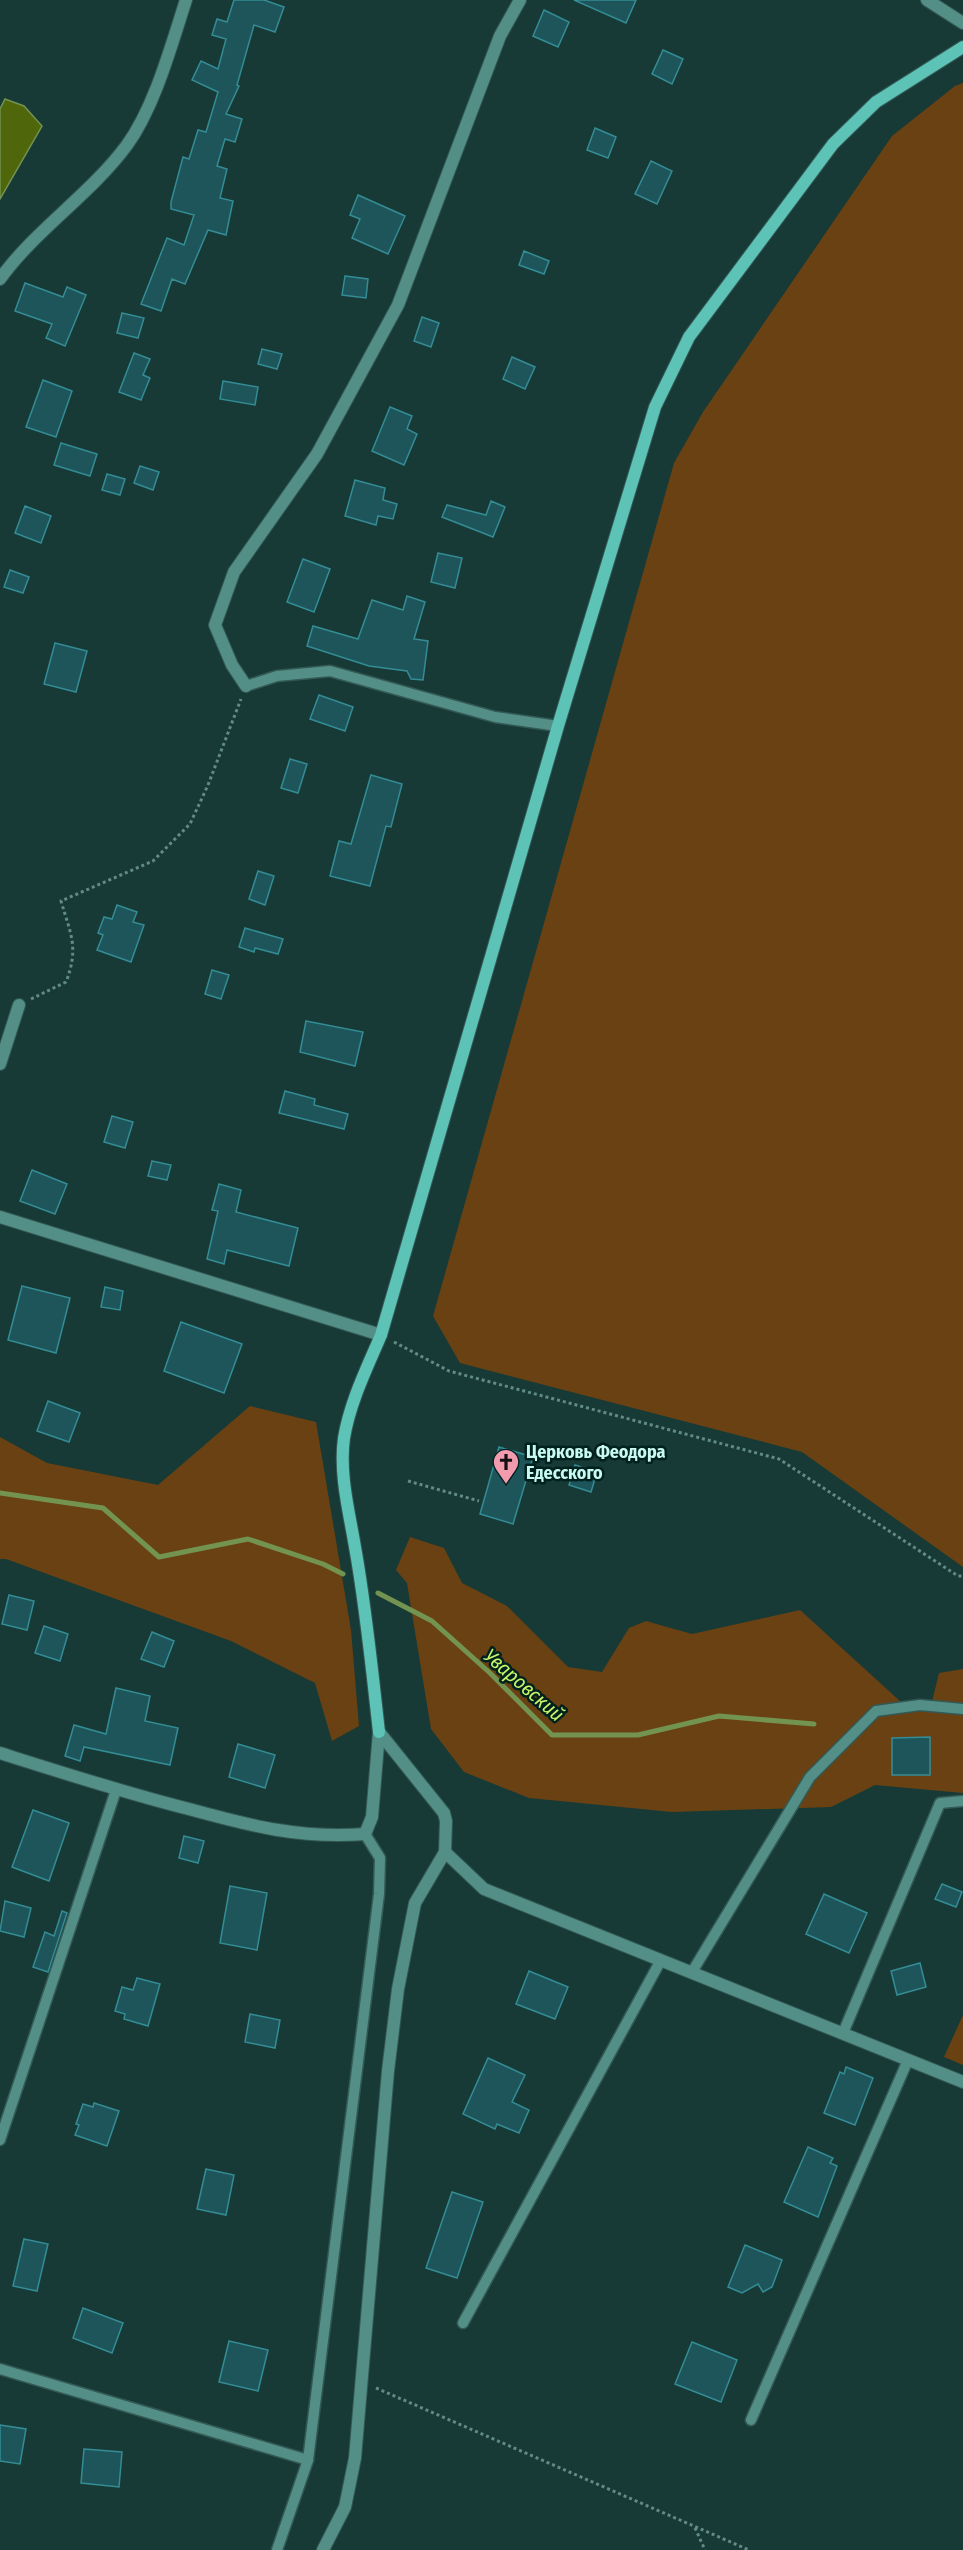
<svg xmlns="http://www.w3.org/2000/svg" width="963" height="2550" viewBox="0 0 963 2550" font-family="'Fira Sans Condensed',sans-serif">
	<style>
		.green { fill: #6a4113 }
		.water { fill: #4f670a; stroke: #739350; stroke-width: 1.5 }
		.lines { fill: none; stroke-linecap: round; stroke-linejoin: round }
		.stream { stroke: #739350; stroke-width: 5 }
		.building { fill: #1d555a; stroke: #348c95; stroke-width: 1.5 }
		.lane-casing { stroke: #335954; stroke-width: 13 }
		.street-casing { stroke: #335954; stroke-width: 14 }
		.secondary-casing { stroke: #335954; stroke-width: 14 }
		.path { stroke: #628b86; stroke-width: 3; stroke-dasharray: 3 3; stroke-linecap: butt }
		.lane { stroke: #538f87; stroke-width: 10 }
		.street { stroke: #538f87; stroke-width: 12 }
		.secondary { stroke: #5dc3b7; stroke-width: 12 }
		.labels { text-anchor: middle; stroke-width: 5; stroke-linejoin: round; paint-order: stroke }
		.poi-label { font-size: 18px; font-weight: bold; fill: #c8faf2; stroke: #00211d; text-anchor: start }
		.water-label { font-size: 20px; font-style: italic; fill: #c8f569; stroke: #00211d }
	</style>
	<rect width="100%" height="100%" fill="#173a36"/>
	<g class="green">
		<path d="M963 83V1567L802 1452 460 1363 433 1316 674 463 703 412 892 136 955 86Z"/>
		<path d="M250 1406 316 1422 351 1630 359 1726 332 1741 315 1683 231 1641 6 1559H0V1437L47 1463 158 1485Z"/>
		<path d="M410 1537 444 1548 462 1583 507 1606 568 1667 602 1672 629 1628 646 1621 692 1634 800 1610 912 1712 930 1710 939 1673 963 1669V1793L875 1785 831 1807 672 1812 529 1798 464 1772 431 1729 407 1583 396 1570Z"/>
		<path d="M963 2015V2065L944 2057Z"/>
	</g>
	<path class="water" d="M5 99 24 106 42 126 0 199V109Z"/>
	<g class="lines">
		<g class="stream">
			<path d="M0 1493 103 1508 159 1557 248 1539 323 1564 343 1574"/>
			<path d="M378 1593 432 1621 490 1673 552 1735H638L719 1716 814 1724"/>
		</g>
	</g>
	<g class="building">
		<path d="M234 0H264L284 7 275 32 254 25 237 85 239 86 226 114 242 119 235 142 225 139 217 166 227 169 220 198 233 201 226 235 208 230 185 284 172 279 161 311 141 304 167 238 184 245 194 215 171 209V202L183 157 189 159 198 130 206 132 218 92 192 80 201 61 218 69 226 39 212 35 217 19 227 22Z"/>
		<path d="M574 0H636L626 23Z"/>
		<path d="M544 10 569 22 558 47 533 36Z"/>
		<path d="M663 50 683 59 672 84 652 74Z"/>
		<path d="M595 128 616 137 608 158 587 150Z"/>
		<path d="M651 161 672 171 657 204 635 194Z"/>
		<path d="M358 195 405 216 388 254 352 238 360 219 350 215Z"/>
		<path d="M524 251 549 261 544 274 519 265Z"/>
		<path d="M345 276 368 279 366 298 342 295Z"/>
		<path d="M25 283 63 297 67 287 86 295 65 346 46 338 52 324 15 311Z"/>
		<path d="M122 313 144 318 138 338 117 333Z"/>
		<path d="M422 317 439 323 431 347 414 341Z"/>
		<path d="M262 349 282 354 277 369 258 364Z"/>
		<path d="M134 353 150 359 143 375 150 378 141 400 119 392Z"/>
		<path d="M512 357 535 367 525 389 503 379Z"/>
		<path d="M43 380 72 391 56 437 26 427Z"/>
		<path d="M223 381 258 387 255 405 220 399Z"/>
		<path d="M390 407 412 416 407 429 417 434 404 465 372 451Z"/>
		<path d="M61 443 97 454 90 476 54 465Z"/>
		<path d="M140 466 159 472 153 490 134 483Z"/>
		<path d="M107 474 125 479 120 495 102 490Z"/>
		<path d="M355 480 385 488 383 500 397 504 393 519 378 516 376 525 345 516Z"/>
		<path d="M491 501 505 507 493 537 442 517 447 505 486 515Z"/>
		<path d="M25 506 51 516 41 543 15 533Z"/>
		<path d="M438 553 462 558 455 588 431 582Z"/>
		<path d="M303 559 330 569 314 612 287 602Z"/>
		<path d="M10 570 29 577 23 593 4 587Z"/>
		<path d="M407 596 425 602 414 639 428 641 423 680 411 679 407 671 369 666 307 646 313 626 358 639 372 600 403 610Z"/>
		<path d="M55 643 87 651 76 692 44 684Z"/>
		<path d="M319 695 353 707 345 731 310 719Z"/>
		<path d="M290 759 307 764 298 793 281 788Z"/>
		<path d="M371 775 402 784 391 827 386 826 370 886 330 876 339 841 351 844Z"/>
		<path d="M258 871 274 876 265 905 249 899Z"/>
		<path d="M117 905 137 912 133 922 144 925 131 962 97 950 103 935 98 933 104 917 112 919Z"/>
		<path d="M245 928 283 939 278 954 255 948 254 952 239 947Z"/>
		<path d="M212 970 229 975 221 999 205 994Z"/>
		<path d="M306 1021 363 1032 355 1066 300 1052Z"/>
		<path d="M285 1091 315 1099 314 1105 348 1114 344 1129 279 1113Z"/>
		<path d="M112 1116 133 1122 125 1148 104 1142Z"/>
		<path d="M152 1161 171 1165 167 1180 148 1176Z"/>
		<path d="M32 1170 67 1184 55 1214 20 1201Z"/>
		<path d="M219 1184 241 1190 236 1212 298 1228 289 1266 227 1250 224 1264 207 1259 218 1211 212 1210Z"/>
		<path d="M22 1286 70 1298 56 1353 8 1340Z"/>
		<path d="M105 1287 123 1291 120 1310 101 1307Z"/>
		<path d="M181 1322 242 1344 224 1393 164 1371Z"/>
		<path d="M48 1401 80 1413 69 1442 37 1431Z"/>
		<path d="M499 1447 533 1457 513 1524 480 1514Z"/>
		<path d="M575 1465 597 1472 591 1492 569 1485Z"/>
		<path d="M9 1595 34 1601 27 1630 2 1624Z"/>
		<path d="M44 1626 68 1634 60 1661 35 1653Z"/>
		<path d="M152 1632 174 1641 164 1667 141 1659Z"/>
		<path d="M116 1688 150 1696 145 1721 178 1728 170 1765 84 1747 80 1761 65 1756 74 1725 106 1734Z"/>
		<path d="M930 1737V1775H892V1738Z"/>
		<path d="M238 1744 275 1755 265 1788 229 1777Z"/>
		<path d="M33 1810 69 1823 49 1881 12 1867Z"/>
		<path d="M184 1836 204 1841 198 1863 179 1858Z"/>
		<path d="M942 1884 962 1892 956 1907 935 1899Z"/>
		<path d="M230 1886 267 1893 257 1950 220 1943Z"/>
		<path d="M824 1894 867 1913 849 1953 806 1934Z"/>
		<path d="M5 1901 31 1908 24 1937 0 1931Z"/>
		<path d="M62 1911 67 1913 48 1972 33 1967 45 1932 54 1936Z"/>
		<path d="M920 1963 926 1987 897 1995 891 1971Z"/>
		<path d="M529 1971 568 1987 555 2019 516 2004Z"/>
		<path d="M137 1978 160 1984 148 2026 124 2019 125 2014 115 2011 122 1987 133 1990Z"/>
		<path d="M250 2014 280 2020 275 2048 245 2042Z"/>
		<path d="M488 2058 525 2075 512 2102 529 2110 519 2133 497 2124 495 2129 463 2114Z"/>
		<path d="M846 2067 873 2078 855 2125 824 2113 840 2072 844 2074Z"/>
		<path d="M94 2103 119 2111 107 2146 75 2135 79 2125 76 2124 83 2104 93 2107Z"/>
		<path d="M808 2147 833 2158 830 2163 837 2166 818 2217 784 2202Z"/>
		<path d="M206 2169 234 2175 226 2215 197 2209Z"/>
		<path d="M452 2192 483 2202 457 2278 426 2268Z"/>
		<path d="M24 2239 48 2244 37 2291 13 2286Z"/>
		<path d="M745 2245 782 2260 772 2287 763 2292 758 2284 742 2293 728 2287Z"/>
		<path d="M83 2308 123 2323 112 2353 73 2338Z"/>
		<path d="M229 2341 268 2350 258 2391 219 2382Z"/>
		<path d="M692 2342 737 2360 721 2402 675 2384Z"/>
		<path d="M0 2425 26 2429 20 2464 0 2461Z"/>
		<path d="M84 2449 122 2452 119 2487 81 2483Z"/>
	</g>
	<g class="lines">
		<g class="lane-casing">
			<g id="lane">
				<path d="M246 686 277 676 330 671 495 717 558 726"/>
				<path d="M692 1972 810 1777 876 1711 920 1705 963 1709"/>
				<path d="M843 2033 940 1803 963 1801"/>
				<path d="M0 2140 116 1790"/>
				<path d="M463 2323 661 1960"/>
				<path d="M0 2369 308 2460"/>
				<path d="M751 2420 908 2060"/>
				<path d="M277 2550 308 2460 379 1894 380 1858 365 1834"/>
			</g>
		</g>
		<g class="street-casing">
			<g id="street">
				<path d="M927 0 963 23"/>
				<path d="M0 279C36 229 90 195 127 145 155 106 171 46 186 0"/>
				<path d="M246 686 232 665 215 625 234 572 317 454 398 305 500 36 520 0"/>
				<path d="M0 1064 19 1005"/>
				<path d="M0 1217 381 1335"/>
				<path d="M0 1753C63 1773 125 1793 189 1809 251 1826 301 1839 365 1834L372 1817 379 1732"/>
				<path d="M445 1852 484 1889 963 2082"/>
				<path d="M323 2550 345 2507 355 2458 388 2071 398 1989 415 1903 445 1852 446 1821 444 1813 379 1732"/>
			</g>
		</g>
		<g class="secondary-casing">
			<path id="secondary" d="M379 1732C372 1670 366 1608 355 1547 349 1511 339 1474 344 1438 350 1402 367 1368 381 1335L558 726 655 407 689 337 833 144 876 102 963 47"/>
		</g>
		<g class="path">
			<path d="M31 999 66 982C79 948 71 935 61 901L153 861 190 824 208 785 241 699"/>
			<path d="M394 1342 449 1371 779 1459 958 1576H963"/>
			<path d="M408 1481 479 1501"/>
			<path d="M376 2388 749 2550"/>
			<path d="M695 2528 705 2550"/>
		</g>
		<use href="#lane" class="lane"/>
		<use href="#street" class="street"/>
		<use href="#secondary" class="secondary"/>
	</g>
	<defs>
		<g id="church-pin" transform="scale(1.35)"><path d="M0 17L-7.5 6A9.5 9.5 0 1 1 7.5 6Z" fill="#f29aae" stroke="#00211d"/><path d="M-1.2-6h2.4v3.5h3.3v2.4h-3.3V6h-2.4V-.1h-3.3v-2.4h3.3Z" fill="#111"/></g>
	</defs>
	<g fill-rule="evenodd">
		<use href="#church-pin" x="506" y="1462"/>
	</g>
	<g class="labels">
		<g class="poi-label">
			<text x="526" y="1458">Церковь Феодора<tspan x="526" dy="21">Едесского</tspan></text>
		</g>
		<g class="water-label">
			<text transform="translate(524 1685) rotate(41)" y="7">Уваровский</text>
		</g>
	</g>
</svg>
